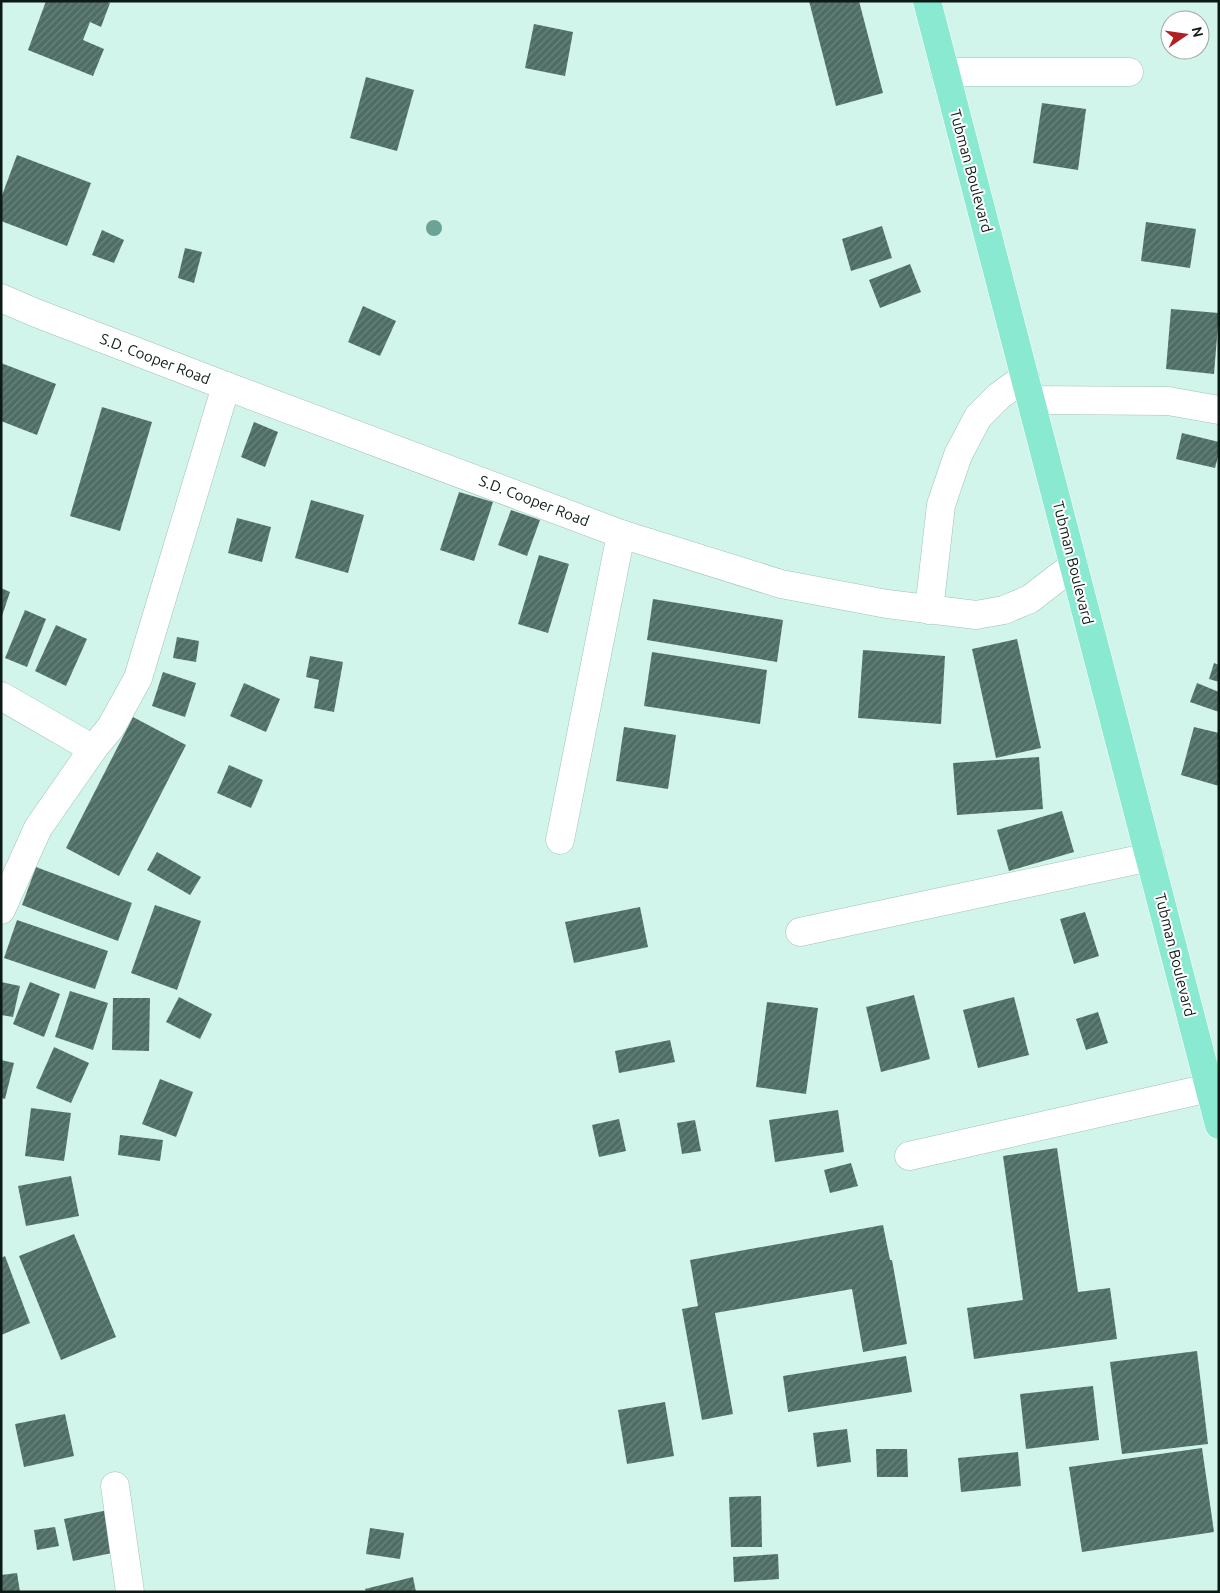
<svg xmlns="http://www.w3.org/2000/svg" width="1220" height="1593" viewBox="0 0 1220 1593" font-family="Ubuntu,sans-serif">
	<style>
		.building { fill: url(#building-hatch) }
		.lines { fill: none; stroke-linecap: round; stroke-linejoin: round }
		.minor-casing { stroke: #a0c2b8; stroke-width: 29 }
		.highway-casing { stroke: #fff; stroke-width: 29 }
		.minor { stroke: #fff; stroke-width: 28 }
		.highway { stroke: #8aead1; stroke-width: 28 }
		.tree { fill: #6ba496 }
		.labels { text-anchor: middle; stroke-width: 4; stroke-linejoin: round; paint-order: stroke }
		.street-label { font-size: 15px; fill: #0c1915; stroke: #fff }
	</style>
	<defs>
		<pattern id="building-hatch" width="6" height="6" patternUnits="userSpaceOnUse" patternTransform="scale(1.25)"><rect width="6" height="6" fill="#4e6e65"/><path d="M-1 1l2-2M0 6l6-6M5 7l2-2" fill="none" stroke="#6d857e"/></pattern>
	</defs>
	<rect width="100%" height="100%" fill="#d1f5ea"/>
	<g class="building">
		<path d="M46 1H105L110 3 101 27 90 22 83 40 104 49 93 76 28 50Z"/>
		<path d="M809 1H859L883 93 836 106Z"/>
		<path d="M534 24 573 32 565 76 525 68Z"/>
		<path d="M366 77 414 90 397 151 350 138Z"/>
		<path d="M1042 103 1086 109 1078 170 1033 163Z"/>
		<path d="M17 155 91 183 67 246 1 221V198Z"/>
		<path d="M1146 222 1196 229 1190 268 1141 261Z"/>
		<path d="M882 226 892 258 851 271 842 239Z"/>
		<path d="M102 230 124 240 114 263 92 255Z"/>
		<path d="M185 248 202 252 194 283 178 278Z"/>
		<path d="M910 264 921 292 880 308 869 280Z"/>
		<path d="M363 306 396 321 380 356 348 342Z"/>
		<path d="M1171 309 1219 313 1214 374 1166 369Z"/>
		<path d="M1 363 56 384 37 435 1 421Z"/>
		<path d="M102 407 152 422 120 531 70 516Z"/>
		<path d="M254 422 278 432 265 467 241 457Z"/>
		<path d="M1182 433 1219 442V453L1215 468 1176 459Z"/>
		<path d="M459 492 493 502 474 561 440 550Z"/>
		<path d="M311 500 364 515 348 573 295 558Z"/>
		<path d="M511 510 540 520 527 556 498 545Z"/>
		<path d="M237 518 271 527 262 562 228 553Z"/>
		<path d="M539 555 569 564 548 633 518 624Z"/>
		<path d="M1 588 10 592 2 616H1Z"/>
		<path d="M653 599 783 620 777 662 647 640Z"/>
		<path d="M25 610 46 619 27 667 5 658Z"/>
		<path d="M56 625 87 639 66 686 35 671Z"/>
		<path d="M177 637 199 641 196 662 173 658Z"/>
		<path d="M1017 639 1041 748 996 758 972 649Z"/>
		<path d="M863 650 945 656 941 724 858 718Z"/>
		<path d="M652 652 767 670 760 724 644 706Z"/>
		<path d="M310 656 343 662 334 712 314 708 319 680 306 677Z"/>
		<path d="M1214 663 1219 665V682L1209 679Z"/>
		<path d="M163 672 196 683 185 717 152 706Z"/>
		<path d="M244 683 280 699 266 732 230 716Z"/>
		<path d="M1197 683 1219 692V712L1190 702Z"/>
		<path d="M133 717 186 745 119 876 66 848Z"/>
		<path d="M624 727 676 735 668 789 616 781Z"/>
		<path d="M1194 727 1219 733V786L1181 775Z"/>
		<path d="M1039 757 1043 809 957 815 953 763Z"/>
		<path d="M229 765 263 780 251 808 217 793Z"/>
		<path d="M1062 811 1074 852 1009 871 997 830Z"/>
		<path d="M157 852 201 877 190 895 147 870Z"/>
		<path d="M36 867 132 903 118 941 22 905Z"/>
		<path d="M155 905 201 921 177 990 131 973Z"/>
		<path d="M640 907 648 947 574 963 565 922Z"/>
		<path d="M1085 912 1099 956 1074 964 1060 919Z"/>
		<path d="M17 920 108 951 95 989 4 958Z"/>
		<path d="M1 982 20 986 13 1017 1 1015Z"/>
		<path d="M30 982 60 994 44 1037 13 1024Z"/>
		<path d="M70 991 108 1003 93 1050 55 1037Z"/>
		<path d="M914 995 930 1059 881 1072 866 1007Z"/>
		<path d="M179 997 212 1014 200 1039 166 1022Z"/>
		<path d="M1014 997 1029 1055 978 1068 963 1010Z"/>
		<path d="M113 998H150L149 1051 112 1050Z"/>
		<path d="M767 1002 818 1008 806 1094 756 1087Z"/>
		<path d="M1098 1012 1108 1043 1086 1050 1076 1019Z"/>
		<path d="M670 1040 675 1062 619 1073 615 1051Z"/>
		<path d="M54 1047 89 1063 71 1103 36 1088Z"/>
		<path d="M1 1060 14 1063 5 1099 1 1098Z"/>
		<path d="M160 1079 193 1092 176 1137 142 1124Z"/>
		<path d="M31 1108 71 1113 64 1161 25 1156Z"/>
		<path d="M838 1110 844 1152 775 1162 769 1120Z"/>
		<path d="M619 1119 626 1151 599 1157 592 1125Z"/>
		<path d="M695 1120 701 1151 682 1154 677 1123Z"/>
		<path d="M120 1135 163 1140 160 1161 118 1155Z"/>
		<path d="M1057 1148 1078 1292 1110 1288 1117 1339 974 1359 967 1308 1023 1300 1003 1156Z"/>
		<path d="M851 1163 858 1186 830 1193 824 1170Z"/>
		<path d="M71 1176 79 1216 26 1226 18 1186Z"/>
		<path d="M883 1225 890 1260H892L907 1344 863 1352 852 1289 715 1313 733 1414 702 1420 682 1309 698 1306 690 1260Z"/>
		<path d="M74 1234 116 1337 61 1360 19 1256Z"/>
		<path d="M5 1256 30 1323 1 1335V1258Z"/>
		<path d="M1197 1351 1208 1444 1122 1454 1110 1362Z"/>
		<path d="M906 1356 912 1392 788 1412 783 1376Z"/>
		<path d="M1093 1386 1099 1440 1026 1449 1020 1394Z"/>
		<path d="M665 1402 674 1456 627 1464 618 1410Z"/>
		<path d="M65 1414 74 1456 24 1467 15 1424Z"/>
		<path d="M847 1429 851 1462 817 1467 813 1433Z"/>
		<path d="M1202 1448 1214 1532 1082 1552 1069 1467Z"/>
		<path d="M876 1449H907L908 1477H877Z"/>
		<path d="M1018 1452 1021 1486 961 1492 958 1458Z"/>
		<path d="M761 1496 762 1547H731L729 1497Z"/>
		<path d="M108 1510 117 1552 73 1561 64 1519Z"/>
		<path d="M55 1527 59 1546 37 1550 34 1530Z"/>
		<path d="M370 1528 404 1533 400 1559 366 1554Z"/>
		<path d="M778 1554 779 1579 734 1582 733 1557Z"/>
		<path d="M17 1573 20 1592H1V1575Z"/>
		<path d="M413 1577 416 1592H366L365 1589Z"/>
	</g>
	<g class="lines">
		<g class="minor-casing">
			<g id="minor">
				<path d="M945 72H1129"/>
				<path d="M1 298 36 313 226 386 621 534 781 584 887 604 976 615 1004 610 1030 599 1074 565"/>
				<path d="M1031 400 1168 401 1219 410"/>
				<path d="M929 610 941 505 958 455 978 417 999 396 1025 377"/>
				<path d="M1 696 93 749"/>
				<path d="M560 840 621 534"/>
				<path d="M1 910 38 828 93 749 111 727 138 678 226 386"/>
				<path d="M800 932 1150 857"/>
				<path d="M909 1156 1209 1088"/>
				<path d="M115 1486 130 1592"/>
			</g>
		</g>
		<g class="highway-casing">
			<path id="highway" d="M927 1 1219 1125"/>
		</g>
		<use href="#minor" class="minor"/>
		<use href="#highway" class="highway"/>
	</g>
	<circle class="tree" cx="434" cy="228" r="8"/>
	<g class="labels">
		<g class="street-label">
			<text transform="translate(971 171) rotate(75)" y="5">Tubman Boulevard</text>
			<text transform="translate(155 359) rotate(21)" y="5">S.D. Cooper Road</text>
			<text transform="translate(534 501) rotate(21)" y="5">S.D. Cooper Road</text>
			<text transform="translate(1073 563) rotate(76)" y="5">Tubman Boulevard</text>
			<text transform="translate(1175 955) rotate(76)" y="5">Tubman Boulevard</text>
		</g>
	</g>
	<rect width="1220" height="1593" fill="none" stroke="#0c1915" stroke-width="5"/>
	<g transform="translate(1185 35) rotate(77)"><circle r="24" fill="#ffffff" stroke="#9ea3a1"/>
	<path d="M0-4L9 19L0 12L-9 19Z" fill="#b11f26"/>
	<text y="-8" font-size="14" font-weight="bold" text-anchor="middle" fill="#0c1915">N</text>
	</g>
</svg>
